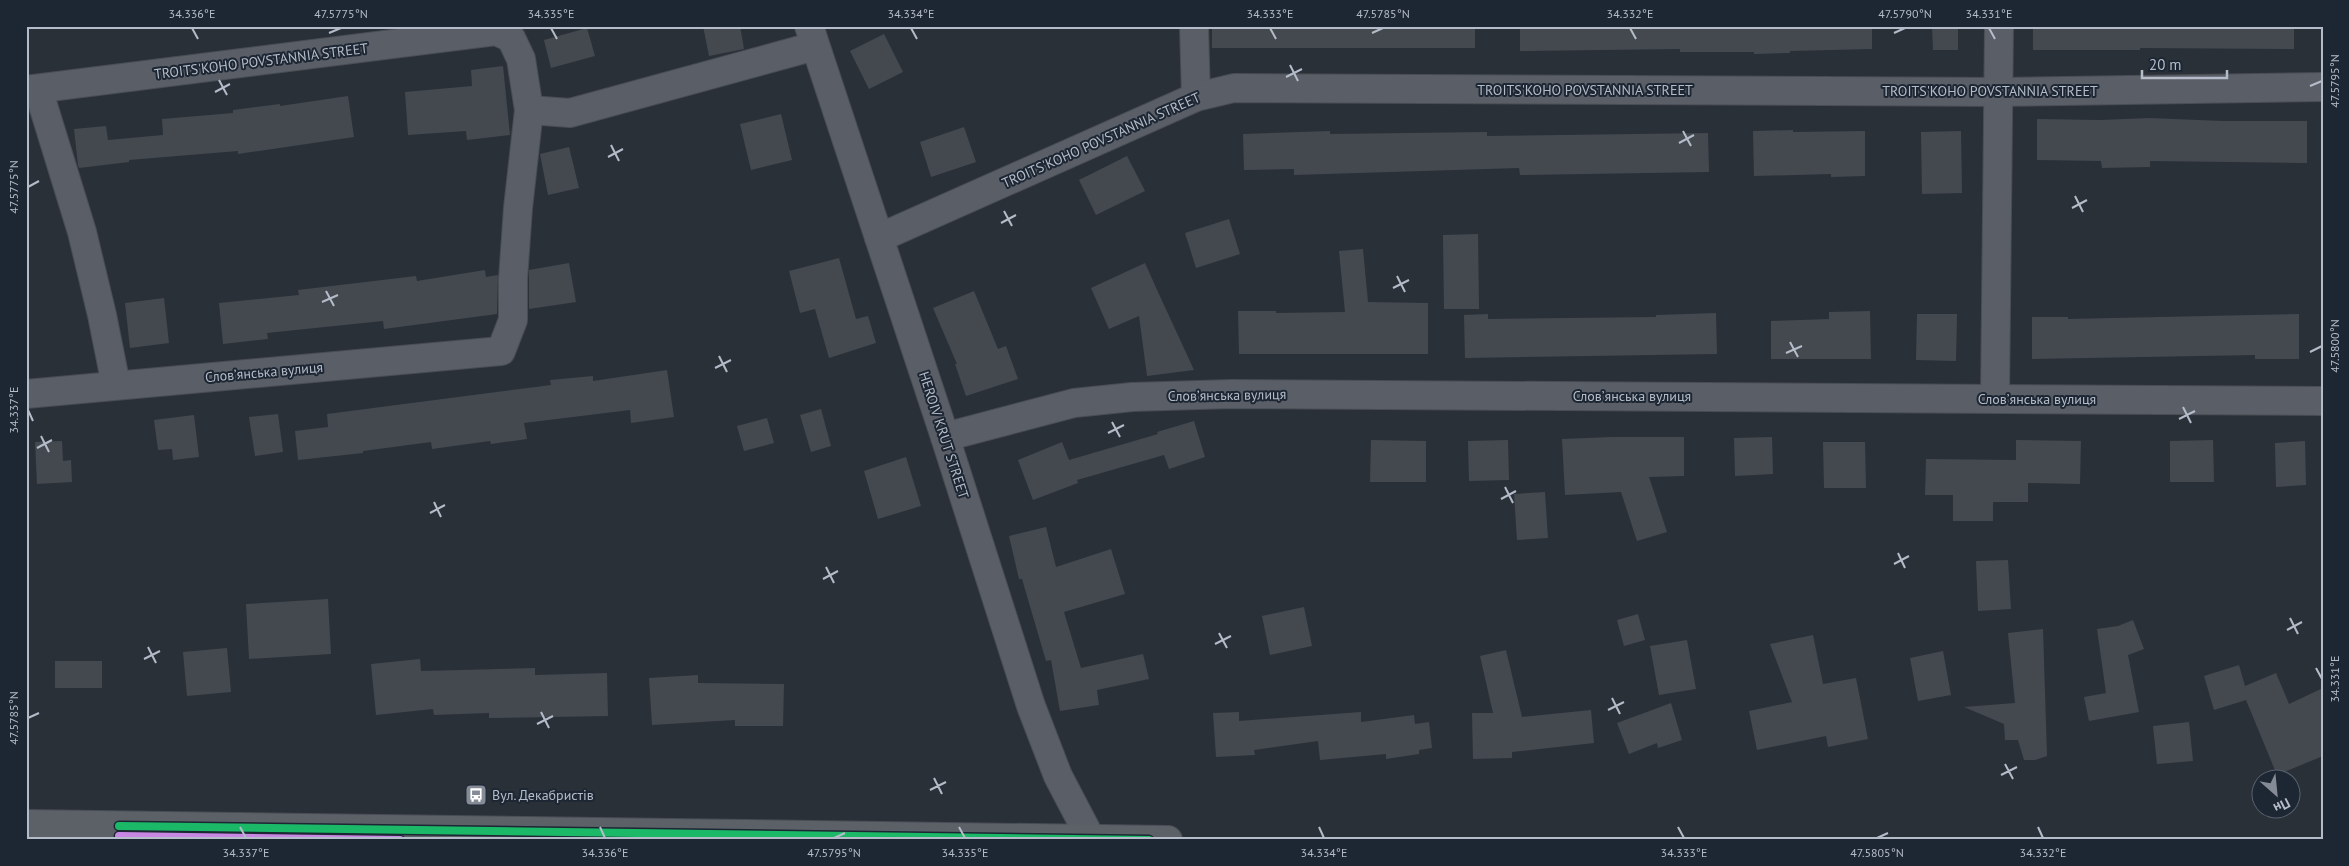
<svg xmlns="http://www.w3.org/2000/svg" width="2349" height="866" viewBox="0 0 2349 866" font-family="'PT Sans',sans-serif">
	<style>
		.building { fill: #444950 }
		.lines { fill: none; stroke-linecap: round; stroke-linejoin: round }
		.minor-casing { stroke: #484c53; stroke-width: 30 }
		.major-casing { stroke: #484c55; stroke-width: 30 }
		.minor { stroke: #5a5e66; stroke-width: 28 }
		.major { stroke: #5c6168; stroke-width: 28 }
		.bus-1-casing { stroke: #1d2633; stroke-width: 11 }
		.bus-2-casing { stroke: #1d2633; stroke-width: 11 }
		.bus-1 { stroke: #1ab867; stroke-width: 8 }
		.bus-2 { stroke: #c787e3; stroke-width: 8 }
		.ticks { fill: none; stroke: #b4bcc9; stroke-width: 2 }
		.labels { text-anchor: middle; stroke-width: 4; stroke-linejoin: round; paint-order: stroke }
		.street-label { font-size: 14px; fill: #b4bcc9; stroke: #1d2633 }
		.poi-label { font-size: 14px; fill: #b4bcc9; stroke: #1d2633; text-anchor: start }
		.neatline { fill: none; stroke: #b4bcc9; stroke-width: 2 }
		.ticks-label { font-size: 12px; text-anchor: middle; fill: #b4bcc9 }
	</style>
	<rect width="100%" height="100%" fill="#2a3038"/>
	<g class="building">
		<path d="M703 26H740L744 49 709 56Z"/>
		<rect x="1212" y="26" width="263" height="22"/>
		<path d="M1520 26H1872V49L1790 51V53L1754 54V52H1680V49L1520 51Z"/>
		<path d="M1932 26H1958V50H1933Z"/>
		<path d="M2033 26H2294V49L2140 48V50H2033Z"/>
		<path d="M587 28 595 56 551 68 544 40Z"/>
		<path d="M884 34 903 72 869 89 850 51Z"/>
		<path d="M503 66 510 135 467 140 466 131 408 135 405 92 472 86 471 70Z"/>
		<path d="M348 96 354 137 238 154V151L129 160V162L79 168 78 165 74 129 106 126 108 140 163 135 162 119 233 113V110L280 104V106Z"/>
		<path d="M781 114 792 160 751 170 740 124Z"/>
		<path d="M2149 118 2223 121H2307V163L2150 161V167L2102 168 2101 161 2037 160V119L2100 120Z"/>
		<path d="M964 127 976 162 931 177 920 142Z"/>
		<path d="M1793 130V132L1865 131V176L1831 177V174L1754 176 1753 131Z"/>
		<path d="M1330 131V134L1487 132V136L1708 133 1709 172 1520 175 1519 168 1294 175V169L1244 170 1243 134Z"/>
		<path d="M1961 131 1962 193 1922 194 1921 132Z"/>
		<path d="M569 147 579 188 548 195 540 154Z"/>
		<path d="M1127 156 1145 191 1096 215 1079 180Z"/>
		<path d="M1229 219 1240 254 1196 268 1185 233Z"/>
		<path d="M1478 234 1479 309H1444L1443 235Z"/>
		<path d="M1363 249 1368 302 1428 303V354H1239L1238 311H1276V313L1345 312 1339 251Z"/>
		<path d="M839 258 856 319 868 316 876 343 829 358 815 309 800 313 789 271Z"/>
		<path d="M569 263 576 302 529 309V270Z"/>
		<path d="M1145 263 1158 292 1194 370 1147 376 1139 316 1109 329 1091 288Z"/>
		<path d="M485 270 486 277 498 275 497 314 384 329 383 321 267 333 268 339 223 344 219 303 299 295 298 290 416 276 417 281Z"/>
		<path d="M974 291 998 349 1006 346 1018 379 966 396 955 364H957L933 308Z"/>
		<path d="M164 298 169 343 130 348 125 303Z"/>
		<path d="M1870 311 1871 359H1771V321L1829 319V312Z"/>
		<path d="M1716 313 1717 354 1465 358 1464 315 1488 314V319L1656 317V315Z"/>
		<path d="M1917 314H1957L1956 361 1916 360Z"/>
		<path d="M2299 314V359H2255V355L2032 359V317H2068V319Z"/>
		<path d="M667 370 674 417 631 423 630 410 524 423 527 439 491 444 490 441 432 449 431 442 363 451V453L298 460 295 431 328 427 327 414 551 385 550 380 593 376V381Z"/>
		<path d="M821 409 831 446 811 452 800 415Z"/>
		<path d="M278 414 283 452 255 456 249 417Z"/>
		<path d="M194 415 199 457 173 460 172 449 158 450 154 420Z"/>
		<path d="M767 418 774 443 744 451 737 426Z"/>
		<path d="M1194 421 1205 457 1169 469 1164 455 1077 480 1078 483 1033 500 1018 460 1062 442 1069 460 1158 434 1157 432Z"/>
		<path d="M1612 437H1684V476L1649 477 1667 532 1637 541 1621 492 1565 495 1562 439Z"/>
		<path d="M1772 437 1773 474 1735 476 1734 438Z"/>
		<path d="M1371 440 1426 441V482H1370Z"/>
		<path d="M1508 440 1509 480 1469 481 1468 441Z"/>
		<path d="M2016 440 2081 441 2080 484 2028 483V502H1993V521H1953V495H1925L1926 459 2016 460Z"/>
		<path d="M2213 440 2214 482H2170V441Z"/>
		<path d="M62 441 63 461 71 460 72 482 37 484 35 442Z"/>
		<path d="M2305 441 2306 485 2276 487 2275 443Z"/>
		<path d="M1823 442H1865L1866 488H1824Z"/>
		<path d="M906 457 921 506 878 519 864 471Z"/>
		<path d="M1545 492 1548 538 1517 540 1514 494Z"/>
		<path d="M1046 527 1056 567 1111 549 1125 594 1064 612 1081 668 1143 654 1149 679 1097 690 1099 705 1060 711 1051 660 1046 661 1022 579H1019L1009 536Z"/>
		<path d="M2008 560 2011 609 1978 611 1976 561Z"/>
		<path d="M328 599 331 654 249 659 246 604Z"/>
		<path d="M1304 607 1312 646 1270 655 1262 616Z"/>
		<path d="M1638 614 1645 640 1624 646 1617 620Z"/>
		<path d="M2133 620 2144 649 2128 655 2139 712 2089 721 2084 697 2106 693 2097 629 2118 626Z"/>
		<path d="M2043 629 2047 756 2035 760H2024L2018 740H2005L2004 724 1964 707 2015 703 2008 633Z"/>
		<path d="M1813 635 1823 684 1856 678 1868 739 1828 747 1826 736 1757 750 1749 711 1792 702 1770 644Z"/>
		<path d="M1687 640 1696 689 1659 695 1650 646Z"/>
		<path d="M227 648 231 692 187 696 183 652Z"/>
		<path d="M1506 650 1522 717 1591 710 1594 743 1512 752V758L1473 759 1472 713H1493L1480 656Z"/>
		<path d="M1943 651 1951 695 1918 701 1910 658Z"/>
		<path d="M420 659 421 671 535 668V675L607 673 608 716 489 718V713L434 715 433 709 376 715 371 664Z"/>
		<rect x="55" y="661" width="47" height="27"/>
		<path d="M2239 665 2245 686 2276 673 2289 704 2323 688V756L2277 775 2246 700 2214 710 2204 676Z"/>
		<path d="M698 675V683L784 684 783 726H735V720L652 725 649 678Z"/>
		<path d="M1671 703 1682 740 1658 748 1657 743 1629 754 1617 723Z"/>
		<path d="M1239 712V721L1361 712V722L1414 715 1415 724 1429 722 1432 748 1419 750V754L1386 759V754L1320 760 1318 741 1254 750 1255 755 1216 757 1213 713Z"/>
		<path d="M2189 722 2193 761 2157 764 2153 726Z"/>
	</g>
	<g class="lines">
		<g class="minor-casing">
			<g id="minor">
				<path d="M809 26 945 437 1031 706 1058 776 1091 839"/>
				<path d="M1194 26 1196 97"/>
				<path d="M38 89 82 232 102 315 116 385"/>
				<path d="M26 90 496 31 511 38 521 59 529 110 518 208 513 279V320L501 351 26 394"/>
				<path d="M529 110 570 113 815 46"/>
				<path d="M879 238 1196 97 1234 88 1999 92 2323 87"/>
				<path d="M1995 399 1999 26"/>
				<path d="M945 437 1074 403 1132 397 1232 394 2323 401"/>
			</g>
		</g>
		<g class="major-casing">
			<path id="major" d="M26 824 1168 840"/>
		</g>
		<use href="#minor" class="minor"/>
		<use href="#major" class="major"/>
		<g class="bus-1-casing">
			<path id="bus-1" d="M119 826 1149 840"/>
		</g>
		<g class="bus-2-casing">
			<path id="bus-2" d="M119 836 400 840"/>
		</g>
		<use href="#bus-1" class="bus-1"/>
		<use href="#bus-2" class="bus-2"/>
	</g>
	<path class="ticks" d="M192 28 198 39M551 28 557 39M911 28 917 39M1270 28 1276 39M1630 28 1636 39M1989 28 1995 39M329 33 341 28M1372 33 1383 28M1894 33 1905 28M1290 65 1298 81M1286 77 1302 69M219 80 227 95M2310 86 2322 81M215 92 230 84M1683 131 1691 146M1679 143 1694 135M611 145 619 161M608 157 623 149M28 187 39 181M2075 196 2083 212M2072 208 2087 200M1004 211 1012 226M1001 223 1016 215M1397 276 1405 292M1393 288 1409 280M326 291 334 306M322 302 338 295M1790 342 1798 357M2310 352 2322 346M1786 353 1802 346M719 356 727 372M715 368 731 360M2183 407 2191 423M28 410 33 421M2179 419 2195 411M1112 422 1120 437M1108 433 1124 425M41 436 49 452M37 448 52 440M1505 487 1513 503M1501 499 1516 491M434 502 441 517M430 513 445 505M1898 553 1905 568M1894 564 1909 556M826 567 834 583M823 579 838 571M2290 618 2298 634M2287 630 2302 622M1219 633 1227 648M1215 644 1231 636M148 647 156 663M144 659 160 651M2316 668 2322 679M1612 698 1620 714M1608 710 1624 702M541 712 549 728M28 718 39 713M537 724 553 716M2005 764 2013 779M2001 775 2017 767M934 778 942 794M930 790 946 782M240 827 246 838M600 827 605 838M959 827 965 838M1319 827 1324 838M1678 827 1684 838M2038 827 2043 838M834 838 845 833M1877 838 1888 833"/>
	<defs>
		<g id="bus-square" transform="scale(1.125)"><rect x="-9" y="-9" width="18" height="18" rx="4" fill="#848b96" stroke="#1d2633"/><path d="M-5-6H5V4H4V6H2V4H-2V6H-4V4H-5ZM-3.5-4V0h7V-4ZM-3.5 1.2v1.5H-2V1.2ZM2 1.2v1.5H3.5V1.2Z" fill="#fff"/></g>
	</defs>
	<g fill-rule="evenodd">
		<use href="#bus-square" x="476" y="795"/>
	</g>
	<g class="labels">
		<g class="street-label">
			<text transform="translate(261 61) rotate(-7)" y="5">TROITS'KOHO POVSTANNIA STREET</text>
			<text x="1585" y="95">TROITS'KOHO POVSTANNIA STREET</text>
			<text x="1990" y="96">TROITS'KOHO POVSTANNIA STREET</text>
			<text transform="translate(1101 140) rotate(-24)" y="5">TROITS'KOHO POVSTANNIA STREET</text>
			<text transform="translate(264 372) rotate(-5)" y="5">Словʼянська вулиця</text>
			<text transform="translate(1227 395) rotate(-1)" y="5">Словʼянська вулиця</text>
			<text x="1632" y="401">Словʼянська вулиця</text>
			<text x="2037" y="404">Словʼянська вулиця</text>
			<text transform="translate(944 435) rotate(72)" y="5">HEROIV KRUT STREET</text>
		</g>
		<g class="poi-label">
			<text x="492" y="800">Вул. Декабристів</text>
		</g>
	</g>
	<rect width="2349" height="866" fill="none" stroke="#1d2633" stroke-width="55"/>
	<g transform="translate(2276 794) rotate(153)"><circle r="24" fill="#1d2633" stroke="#59626f"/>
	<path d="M0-4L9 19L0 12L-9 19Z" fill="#848b96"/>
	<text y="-8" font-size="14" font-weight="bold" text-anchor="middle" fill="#b4bcc9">Пн</text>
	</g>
	<path d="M2142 70v8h85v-8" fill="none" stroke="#b4bcc9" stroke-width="2.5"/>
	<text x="2149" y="70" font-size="15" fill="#b4bcc9" stroke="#1d2633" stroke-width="4" paint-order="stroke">20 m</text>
	<rect x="28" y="28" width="2294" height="810" class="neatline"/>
	<g class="ticks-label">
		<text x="192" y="18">34.336°E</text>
		<text x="341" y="18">47.5775°N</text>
		<text x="551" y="18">34.335°E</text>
		<text x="911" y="18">34.334°E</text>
		<text x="1270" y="18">34.333°E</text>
		<text x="1383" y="18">47.5785°N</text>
		<text x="1630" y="18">34.332°E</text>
		<text x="1905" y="18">47.5790°N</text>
		<text x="1989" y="18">34.331°E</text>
		<text transform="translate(2335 81) rotate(-90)" y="4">47.5795°N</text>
		<text transform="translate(14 187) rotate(-90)" y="4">47.5775°N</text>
		<text transform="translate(2335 346) rotate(-90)" y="4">47.5800°N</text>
		<text transform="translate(14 410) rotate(-90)" y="4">34.337°E</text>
		<text transform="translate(2335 679) rotate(-90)" y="4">34.331°E</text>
		<text transform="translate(14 718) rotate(-90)" y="4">47.5785°N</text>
		<text x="246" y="857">34.337°E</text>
		<text x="605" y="857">34.336°E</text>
		<text x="834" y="857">47.5795°N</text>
		<text x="965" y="857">34.335°E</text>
		<text x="1324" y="857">34.334°E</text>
		<text x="1684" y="857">34.333°E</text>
		<text x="1877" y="857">47.5805°N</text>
		<text x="2043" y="857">34.332°E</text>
	</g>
</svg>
